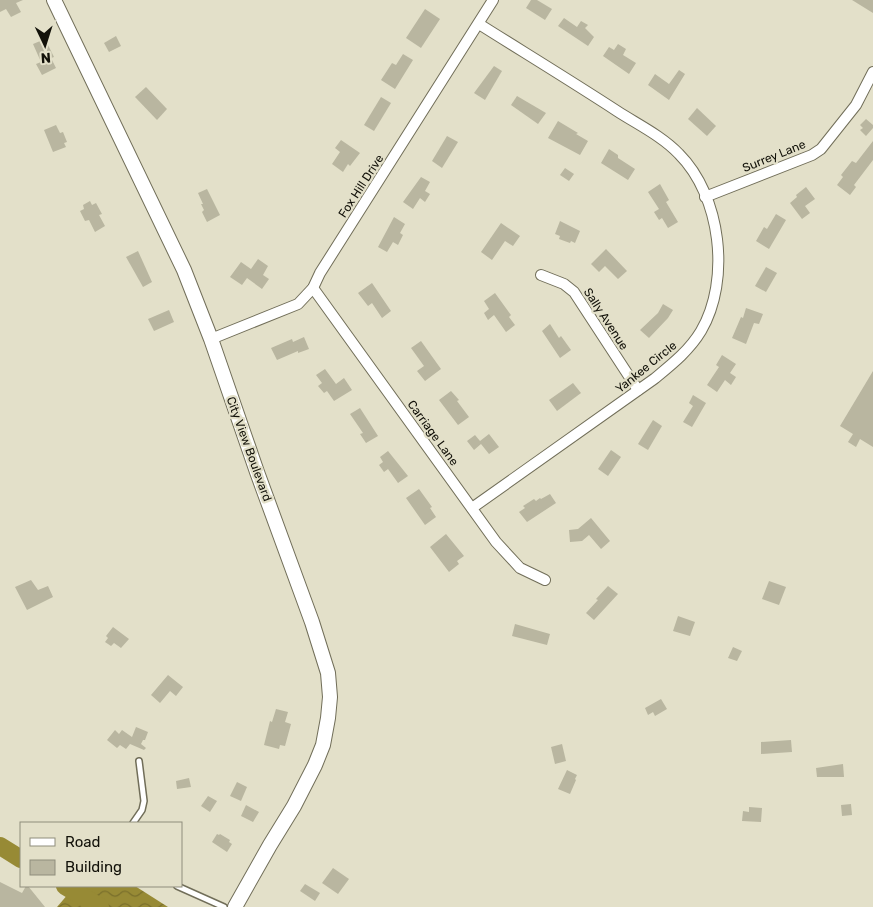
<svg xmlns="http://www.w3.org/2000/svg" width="873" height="907" viewBox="0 0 873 907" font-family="Rubik,sans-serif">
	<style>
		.water { fill: url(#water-waves) }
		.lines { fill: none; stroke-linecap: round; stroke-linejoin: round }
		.river { stroke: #978a35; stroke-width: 18 }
		.building { fill: #b9b6a0 }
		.lane-casing { stroke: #716e59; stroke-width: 8 }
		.street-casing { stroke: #716e59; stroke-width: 12 }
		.secondary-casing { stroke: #716e59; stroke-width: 16 }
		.lane { stroke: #fff; stroke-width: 5 }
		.street { stroke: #fff; stroke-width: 10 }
		.secondary { stroke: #fff; stroke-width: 14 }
		.labels { text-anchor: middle; stroke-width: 4.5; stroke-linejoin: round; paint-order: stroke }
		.street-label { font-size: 12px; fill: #121109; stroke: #e3e0c9 }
	</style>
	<defs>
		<pattern id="water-waves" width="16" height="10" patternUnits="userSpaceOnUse" patternTransform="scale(1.25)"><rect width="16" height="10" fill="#978a35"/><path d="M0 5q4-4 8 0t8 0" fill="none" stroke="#7a6f2b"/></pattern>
	</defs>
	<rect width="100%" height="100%" fill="#e3e0c9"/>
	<path class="water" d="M75 886H135L168 907H57Z"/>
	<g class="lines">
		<g class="river">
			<path d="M0 846 21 859"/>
			<path d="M65 886 100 907"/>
		</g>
	</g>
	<g class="building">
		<path d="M0 0H23L16 3 21 12 11 17 6 9 0 12Z"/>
		<path d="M531 0H537L552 9 545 20 526 8Z"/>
		<path d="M852 0H873V13Z"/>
		<path d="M425 9 440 19 421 48 406 38Z"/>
		<path d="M564 18 577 27 581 21 588 25 585 28 594 37 588 46 558 26Z"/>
		<path d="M116 36 121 46 109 52 104 43Z"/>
		<path d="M45 39 54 57 51 58 56 68 42 75 36 64 41 62 33 44Z"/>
		<path d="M618 44 626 49 623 55 636 63 629 74 603 56 609 47 614 50Z"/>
		<path d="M403 54 413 60 395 89 381 80 392 63 396 65Z"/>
		<path d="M494 66 502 71 485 100 474 93Z"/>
		<path d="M679 70 685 74 669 100 648 85 655 74 669 84Z"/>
		<path d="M146 87 167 109 157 120 135 97Z"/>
		<path d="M517 96 546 113 538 124 511 105Z"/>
		<path d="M381 97 391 103 374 131 364 125Z"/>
		<path d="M697 108 716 126 707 136 688 119Z"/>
		<path d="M866 119 873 125V128L866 136 860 130 863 128 860 125Z"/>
		<path d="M558 121 578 133 576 134 588 141 580 155 548 138Z"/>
		<path d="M56 125 60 133 63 132 67 142 64 143 66 147 53 152 44 130Z"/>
		<path d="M447 136 458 142 442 168 432 161Z"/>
		<path d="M341 140 360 153 350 166 348 164 343 172 332 164 340 152 335 148Z"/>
		<path d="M873 141V160L854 185 856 187 850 195 837 185 843 177 841 175 852 161 856 163Z"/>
		<path d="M609 149 618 155V158L635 169 628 180 601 163Z"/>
		<path d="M565 168 574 174 569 181 560 175Z"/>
		<path d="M421 177 430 182 425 191 430 194 425 202 420 198 413 209 403 202Z"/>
		<path d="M660 184 669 200 666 202 678 222 668 228 662 218 659 220 654 212 659 209 648 192Z"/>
		<path d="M806 187 815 199 805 206 810 213 802 219 790 203 797 197 796 195Z"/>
		<path d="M207 189 220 215 207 222 202 212 204 210 201 204H203L198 193Z"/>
		<path d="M90 201 92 205 96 203 102 214 99 215 105 226 95 232 89 220 85 221 80 211 84 209 83 205Z"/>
		<path d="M776 214 786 220 769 249 756 241 764 227 767 229Z"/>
		<path d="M394 217 405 224 400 233 403 235 398 245 393 242 387 252 378 247Z"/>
		<path d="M560 221 580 231 575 243 571 241 570 243 559 239 560 236 555 234Z"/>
		<path d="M501 223 520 236 513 246 505 241 492 260 481 252Z"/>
		<path d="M606 249 627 271 618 279 605 266 599 272 591 264Z"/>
		<path d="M138 251 152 282 143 287 126 257Z"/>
		<path d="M258 259 268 266 263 275 269 279 262 289 247 278 242 285 230 277 241 262 251 269Z"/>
		<path d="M766 267 777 273 766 292 755 286Z"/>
		<path d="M372 283 391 311 382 318 372 303 368 306 358 293Z"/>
		<path d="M495 293 511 315 509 317 515 325 506 332 494 315 488 320 484 313 489 309 484 301Z"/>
		<path d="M663 304 673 310 668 318 649 338 640 330 658 313Z"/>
		<path d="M746 308 763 314 759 324 754 323 746 344 732 338 741 317 743 318Z"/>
		<path d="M169 310 174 322 154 331 148 319Z"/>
		<path d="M550 324 559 338 561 336 571 350 560 358 542 331Z"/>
		<path d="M304 337 309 349 298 353V351L277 360 271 348 292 339 293 342Z"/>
		<path d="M421 341 441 369 425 381 417 371 424 366 411 348Z"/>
		<path d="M722 355 736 364 730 373 736 377 731 385 725 380 717 392 707 385 719 367 716 365Z"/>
		<path d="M325 369 336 384 344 378 352 390 334 401 327 391 324 393 318 386 322 383 316 375Z"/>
		<path d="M873 371V447L860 439 856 447 848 442 853 434 840 426Z"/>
		<path d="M573 383 581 393 557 411 549 400Z"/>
		<path d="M451 391 459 400 457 401 469 417 458 425 439 400Z"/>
		<path d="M693 395 706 403 692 427 683 422 693 406 689 403Z"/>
		<path d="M360 408 378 436 366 443 360 434 363 433 350 414Z"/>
		<path d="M653 420 662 426 648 450 638 444Z"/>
		<path d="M489 434 499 447 489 454 481 444 474 450 467 441 475 435 480 441Z"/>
		<path d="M611 450 621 457 608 476 598 469Z"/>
		<path d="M388 451 408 476 398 483 388 469 384 472 379 465 383 462 380 457Z"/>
		<path d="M419 489 432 507 430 508 436 517 425 525 406 498Z"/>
		<path d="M550 494 556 503 527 522 519 512 525 508 523 506 534 499 536 501 540 498 541 499Z"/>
		<path d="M591 518 610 541 601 549 589 535 582 541 570 542 569 530 578 529Z"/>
		<path d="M446 534 464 556 457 561 459 564 449 572 430 547Z"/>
		<path d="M31 580 38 590 48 586 53 597 27 610 15 587Z"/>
		<path d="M769 581 786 587 779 605 762 599Z"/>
		<path d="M608 586 618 594 594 620 586 613 598 600 596 599Z"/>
		<path d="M678 616 695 622 690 636 673 631Z"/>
		<path d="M515 624 550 634 547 645 512 636Z"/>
		<path d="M113 627 129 639 121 648 114 643 111 646 105 642 108 638 106 636Z"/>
		<path d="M733 647 742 651 737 661 728 658Z"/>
		<path d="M168 675 183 687 176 696 170 691 160 703 151 695Z"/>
		<path d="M661 699 667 709 655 716 653 712 648 715 645 708Z"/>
		<path d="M276 709 288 712 285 722 291 724 285 746 280 745 279 749 264 745 270 721 272 722Z"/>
		<path d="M136 727 148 732 145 740H143L141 744 146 748 144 750 130 744 126 749 120 745 117 748 107 740 115 730 119 734 122 730 132 737Z"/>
		<path d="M791 740 792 752 761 754V742Z"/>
		<path d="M562 744 566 761 555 764 551 747Z"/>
		<path d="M843 764 844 777H817L816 768Z"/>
		<path d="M567 770 577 775 575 779 576 780 570 794 558 789Z"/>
		<path d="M189 778 191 787 177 789 176 781Z"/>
		<path d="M237 782 247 787 241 801 230 796Z"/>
		<path d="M208 796 217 801 210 812 201 806Z"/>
		<path d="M851 804 852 815 842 816 841 805Z"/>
		<path d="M246 805 259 812 253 822 241 816Z"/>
		<path d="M749 807 762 808 761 822 742 821 743 811 749 812Z"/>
		<path d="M217 834 219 835 220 834 230 840 229 842 232 844 227 852 212 842Z"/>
		<path d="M333 868 349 879 338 894 322 883Z"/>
		<path d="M0 882 22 893 26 886H28L45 907H0Z"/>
		<path d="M305 884 320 893 315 901 300 891Z"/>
	</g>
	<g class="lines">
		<g class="lane-casing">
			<g id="lane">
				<path d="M133 823 142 810 144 801 139 761"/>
				<path d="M177 886 224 907"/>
			</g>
		</g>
		<g class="street-casing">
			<g id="street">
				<path d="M705 197 812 155 821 149 856 105 873 72"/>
				<path d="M541 275 564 284 574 292 638 390"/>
				<path d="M313 288 496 542 520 568 545 580"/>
				<path d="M211 339 298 304 313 288 320 273 493 0"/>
				<path d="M472 508 654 379C671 365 689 351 701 331 731 280 721 196 679 154 662 136 637 124 617 111 571 81 525 53 479 24"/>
			</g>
		</g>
		<g class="secondary-casing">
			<path id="secondary" d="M54 0 184 270 211 339 257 472 312 622 328 673 330 697 328 718 323 745 315 765 294 806 270 845 235 907"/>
		</g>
		<use href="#lane" class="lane"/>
		<use href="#street" class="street"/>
		<use href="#secondary" class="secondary"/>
	</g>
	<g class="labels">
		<g class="street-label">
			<text transform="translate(774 156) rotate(-22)" y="4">Surrey Lane</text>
			<text transform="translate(361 186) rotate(-57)" y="4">Fox Hill Drive</text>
			<text transform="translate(606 319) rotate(57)" y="4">Sally Avenue</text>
			<text transform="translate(646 367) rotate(-39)" y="4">Yankee Circle</text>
			<text transform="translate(433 433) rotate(54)" y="4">Carriage Lane</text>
			<text transform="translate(249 449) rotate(70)" y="4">City View Boulevard</text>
		</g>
	</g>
	<rect x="20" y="822" width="162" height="65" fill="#e3e0c9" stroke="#8f8d7c"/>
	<rect x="30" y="838" width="25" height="8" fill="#ffffff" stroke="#8f8d7c"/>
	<text x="65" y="847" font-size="15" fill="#121109">Road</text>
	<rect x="30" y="860" width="25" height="15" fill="#b9b6a0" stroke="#8f8d7c"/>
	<text x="65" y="872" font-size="15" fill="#121109">Building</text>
	<g transform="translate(45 45) rotate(176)" stroke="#e3e0c9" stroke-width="4" paint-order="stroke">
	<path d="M0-4L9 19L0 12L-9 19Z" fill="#121109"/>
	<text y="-8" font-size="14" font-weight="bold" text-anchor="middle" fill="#121109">N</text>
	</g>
</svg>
